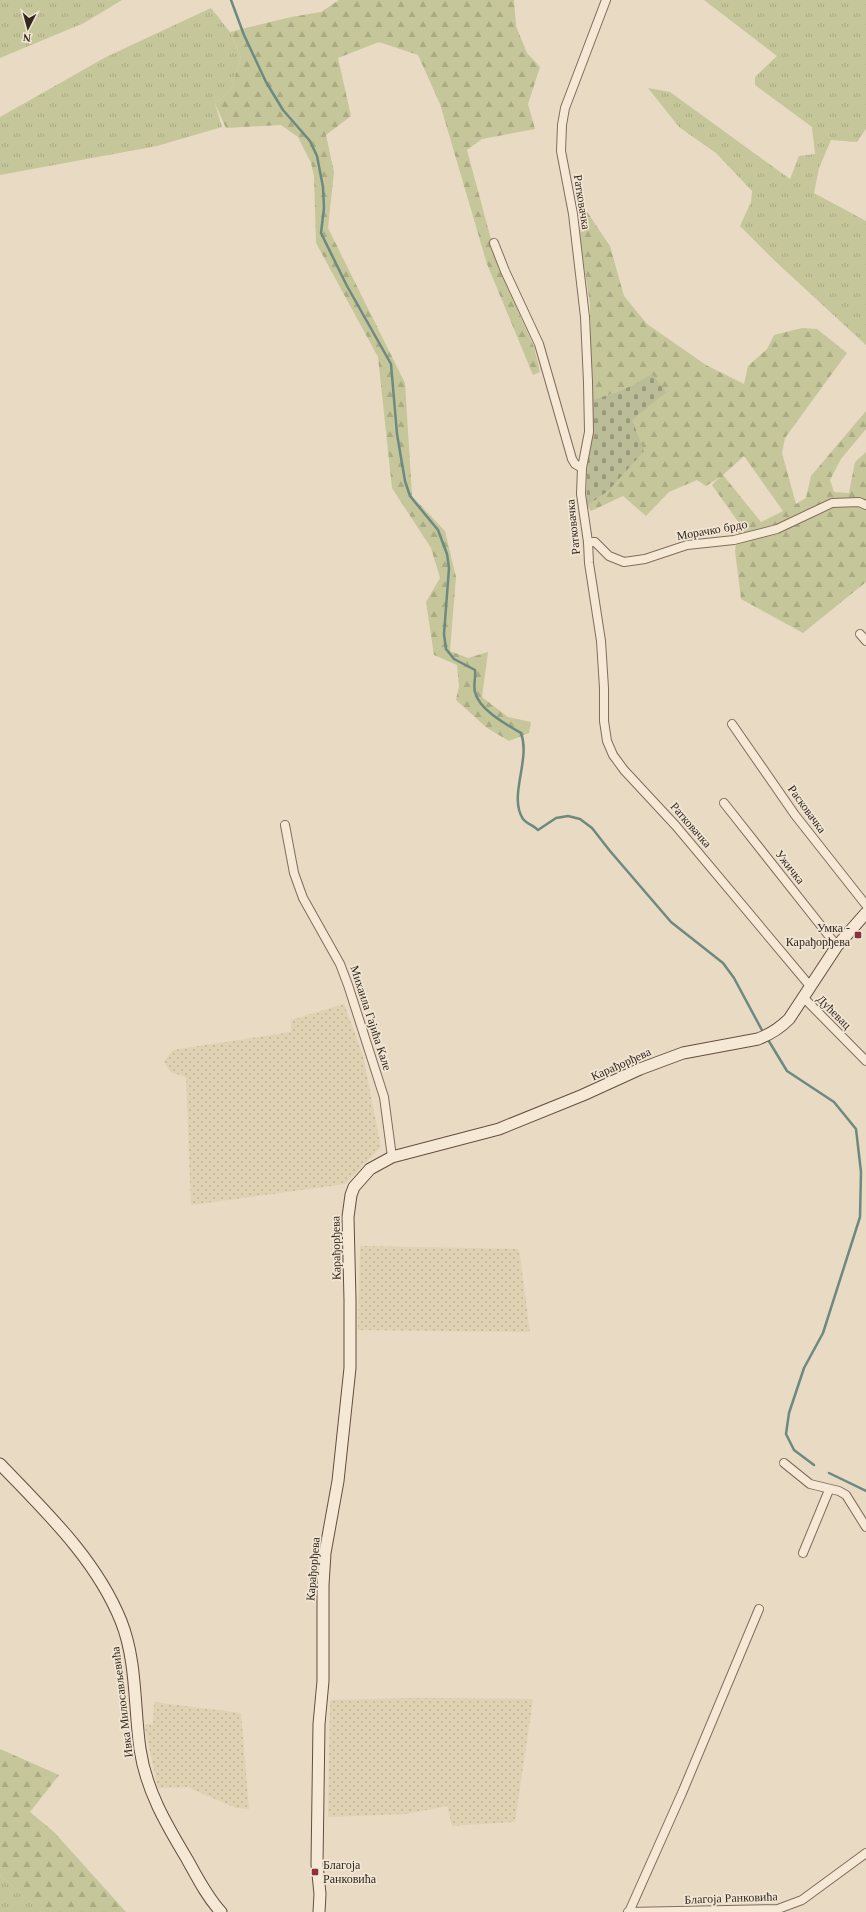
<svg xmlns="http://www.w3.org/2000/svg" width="866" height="1912" viewBox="0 0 866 1912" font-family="'Times New Roman',serif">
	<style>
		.farmland { fill: url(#farmland-dots) }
		.grass { fill: url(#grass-tufts) }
		.forest { fill: url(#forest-firs); fill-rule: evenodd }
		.cemetery { fill: url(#cemetery-stones) }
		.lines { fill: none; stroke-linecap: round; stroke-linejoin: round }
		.stream { stroke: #6d8a80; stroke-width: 2.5 }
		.street-casing { stroke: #826c5c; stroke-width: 10 }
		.secondary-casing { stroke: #644e40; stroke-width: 13 }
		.street { stroke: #f5e9d6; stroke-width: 8 }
		.secondary { stroke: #f5e9d6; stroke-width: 11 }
		.poi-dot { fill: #8b333c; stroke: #f1e5d3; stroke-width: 1.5 }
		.labels { text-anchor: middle; stroke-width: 3.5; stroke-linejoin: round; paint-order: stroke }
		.street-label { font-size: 12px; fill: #33271f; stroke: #f1e5d3 }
		.poi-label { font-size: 12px; fill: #33271f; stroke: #f1e5d3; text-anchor: end }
	</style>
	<defs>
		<pattern id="farmland-dots" width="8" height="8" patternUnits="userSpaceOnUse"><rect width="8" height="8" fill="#ded2b2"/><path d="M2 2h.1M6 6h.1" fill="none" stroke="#bfb499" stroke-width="1.8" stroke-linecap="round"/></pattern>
		<pattern id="grass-tufts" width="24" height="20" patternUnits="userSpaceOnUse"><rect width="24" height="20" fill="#c5c699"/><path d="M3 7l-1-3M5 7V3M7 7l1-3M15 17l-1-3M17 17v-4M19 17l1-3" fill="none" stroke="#aaaa83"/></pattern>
		<pattern id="forest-firs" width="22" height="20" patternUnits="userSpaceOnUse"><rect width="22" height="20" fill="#c5c699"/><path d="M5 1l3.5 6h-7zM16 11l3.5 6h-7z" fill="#aaaa83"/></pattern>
		<pattern id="cemetery-stones" width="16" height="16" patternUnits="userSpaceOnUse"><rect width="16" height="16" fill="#bbbc98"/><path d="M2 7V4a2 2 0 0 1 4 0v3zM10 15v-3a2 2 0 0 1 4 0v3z" fill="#99997b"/></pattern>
	</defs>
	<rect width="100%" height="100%" fill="#e9dac4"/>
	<g class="farmland">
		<path d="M344 1004 363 1056 381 1147 345 1184 191 1205 186 1077 170 1072 164 1061 173 1050 291 1032V1020Z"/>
		<path d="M360 1246 519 1249 530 1332 358 1330Z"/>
		<path d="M414 1698 533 1699 515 1822 452 1826 447 1806 406 1814 328 1817 330 1700Z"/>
		<path d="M154 1702 241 1713 249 1809 236 1808 187 1787 158 1788 144 1724 153 1725Z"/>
	</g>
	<g class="grass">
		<path d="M0 0H122L84 23 0 58Z"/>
		<path d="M704 0H866V129L857 142 831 140 819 168 814 193 866 221V345L775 261 740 226 751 202 752 191 716 153 679 127 648 88 670 92 790 179 799 156 815 154 812 127 755 85V77L777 56Z"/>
		<path d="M211 8 230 32 241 57 231 90 215 104 222 127 157 146 0 175V117L106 57Z"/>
		<path d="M0 1875 37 1908 41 1912H0Z"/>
	</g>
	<g class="forest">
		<path d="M339 0H514L516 26 527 53 540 67 528 104 535 129 482 139 467 150 499 269 534 347 540 372 533 375 487 264 440 104 418 55 379 42 338 58 351 116 326 135 334 172 328 228 405 383 412 496 445 531 456 577 450 651 468 658 488 652 482 697 508 717 531 722 529 733 509 741 487 728 456 700 459 686 457 665 434 655 426 602 440 578 431 548 392 488 378 357 316 243 314 176 311 163 298 137 281 125 226 128 215 104 231 90 241 57 230 32 291 17 321 12Z"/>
		<path d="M579 200 610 246 624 296 647 324 706 365 744 384 748 366 767 349 774 335 802 328 817 329 847 353 785 438 782 453 796 504 806 498 811 476 866 411V429L841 459 830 480 834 492 849 493 855 462 866 452V582L803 633 741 599 735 551 739 523 712 485 720 477 706 486 697 480 669 492 646 516 623 496 591 511 587 506 608 491 631 420 652 375C632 386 615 395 592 399L590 304 581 245ZM744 456 783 511 761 522 723 475Z"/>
		<path d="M0 1749 59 1775 30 1812 54 1832 126 1912H41L0 1875Z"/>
	</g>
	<path class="cemetery" d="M652 374 666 392 632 420 644 451 608 491 587 506C585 470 591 434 592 399 615 395 632 386 652 374Z"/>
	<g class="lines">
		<g class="stream">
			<path d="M231 0 244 35 266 82 283 110 310 141 317 156 323 187 324 208 321 233 347 286 391 364 397 434 405 481 410 496 438 530 447 554 449 568 444 634 446 649 454 659 475 670C476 677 473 686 475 692 479 710 507 725 521 733 531 760 508 796 523 819 526 823 534 826 538 830L556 818 568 816 580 819 592 828 610 851 671 922 723 963 734 978 764 1034"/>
			<path d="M767 1038 787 1071 834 1102 856 1129 861 1172 860 1217 823 1333 804 1368 789 1413 786 1434 794 1450 814 1465"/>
			<path d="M829 1473 866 1491"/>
		</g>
		<g class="street-casing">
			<g id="street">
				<path d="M606 0 565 108 562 125 561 151 573 214 585 317 588 382 589 432 582 468 581 494 588 542 589 563 601 641 604 688V721L607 741 613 755 624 770 676 826 810 986"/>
				<path d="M494 243 505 271 539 344 572 459 575 464 582 468"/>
				<path d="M588 542H595L609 556 624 562 645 559 687 545 734 540 777 529 832 503 859 502 866 505"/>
				<path d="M860 634 866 641"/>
				<path d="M732 724 795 815 866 905"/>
				<path d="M724 803 837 946"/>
				<path d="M285 825 294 873 303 898 340 964 348 985 384 1097 392 1157"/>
				<path d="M803 997 866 1061"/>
				<path d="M784 1463 810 1484 839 1491 846 1495 866 1527"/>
				<path d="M803 1553 829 1490"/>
				<path d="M628 1912 778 1909 802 1900 866 1853"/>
				<path d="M629 1912 682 1793 759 1609"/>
			</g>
		</g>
		<g class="secondary-casing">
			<g id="secondary">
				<path d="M0 1464C45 1511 96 1559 121 1621 137 1661 134 1707 140 1749 146 1790 166 1824 187 1859 197 1877 207 1897 221 1912"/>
				<path d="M319 1912 320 1894 317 1864 319 1724 323 1681V1585L325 1553 338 1481 350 1368V1300L348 1217 351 1195 354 1187 370 1169 392 1157 499 1129 583 1095 640 1069 683 1053 758 1039C771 1034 780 1028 789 1019L837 946 866 913"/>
			</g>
		</g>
		<use href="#street" class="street"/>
		<use href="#secondary" class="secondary"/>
	</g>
	<g class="poi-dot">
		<rect x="854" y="931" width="8" height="8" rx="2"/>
		<rect x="311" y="1868" width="8" height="8" rx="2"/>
	</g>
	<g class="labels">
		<g class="street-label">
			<text transform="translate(582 202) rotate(81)" y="4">Ратковачка</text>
			<text transform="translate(573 527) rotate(-96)" y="4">Ратковачка</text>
			<text transform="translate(712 530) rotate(-10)" y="4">Морачко брдо</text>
			<text transform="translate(807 809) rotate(54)" y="4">Расковачка</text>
			<text transform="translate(691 825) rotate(49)" y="4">Ратковачка</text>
			<text transform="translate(790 867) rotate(52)" y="4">Ужичка</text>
			<text transform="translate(834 1012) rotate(45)" y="4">Дућевац</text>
			<text transform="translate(371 1018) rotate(72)" y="4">Михаила Гајића Кале</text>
			<text transform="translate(621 1064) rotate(-24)" y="4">Карађорђева</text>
			<text transform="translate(336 1248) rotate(-91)" y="4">Карађорђева</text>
			<text transform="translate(313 1569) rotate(-85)" y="4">Карађорђева</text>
			<text transform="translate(122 1702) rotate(-97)" y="4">Ивка Милосављевића</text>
			<text transform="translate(731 1898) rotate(-2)" y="4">Благоја Ранковића</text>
		</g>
		<g class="poi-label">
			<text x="850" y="932">Умка -<tspan x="850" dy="14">Карађорђева</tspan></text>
			<text x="323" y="1869" text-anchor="start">Благоја<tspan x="323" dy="14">Ранковића</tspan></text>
		</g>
	</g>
	<g transform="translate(28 28) rotate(186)" stroke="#f1e5d3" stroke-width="3" paint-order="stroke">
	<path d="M0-3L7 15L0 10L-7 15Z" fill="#33271f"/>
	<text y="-6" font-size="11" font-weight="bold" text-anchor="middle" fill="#33271f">N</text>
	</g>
</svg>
